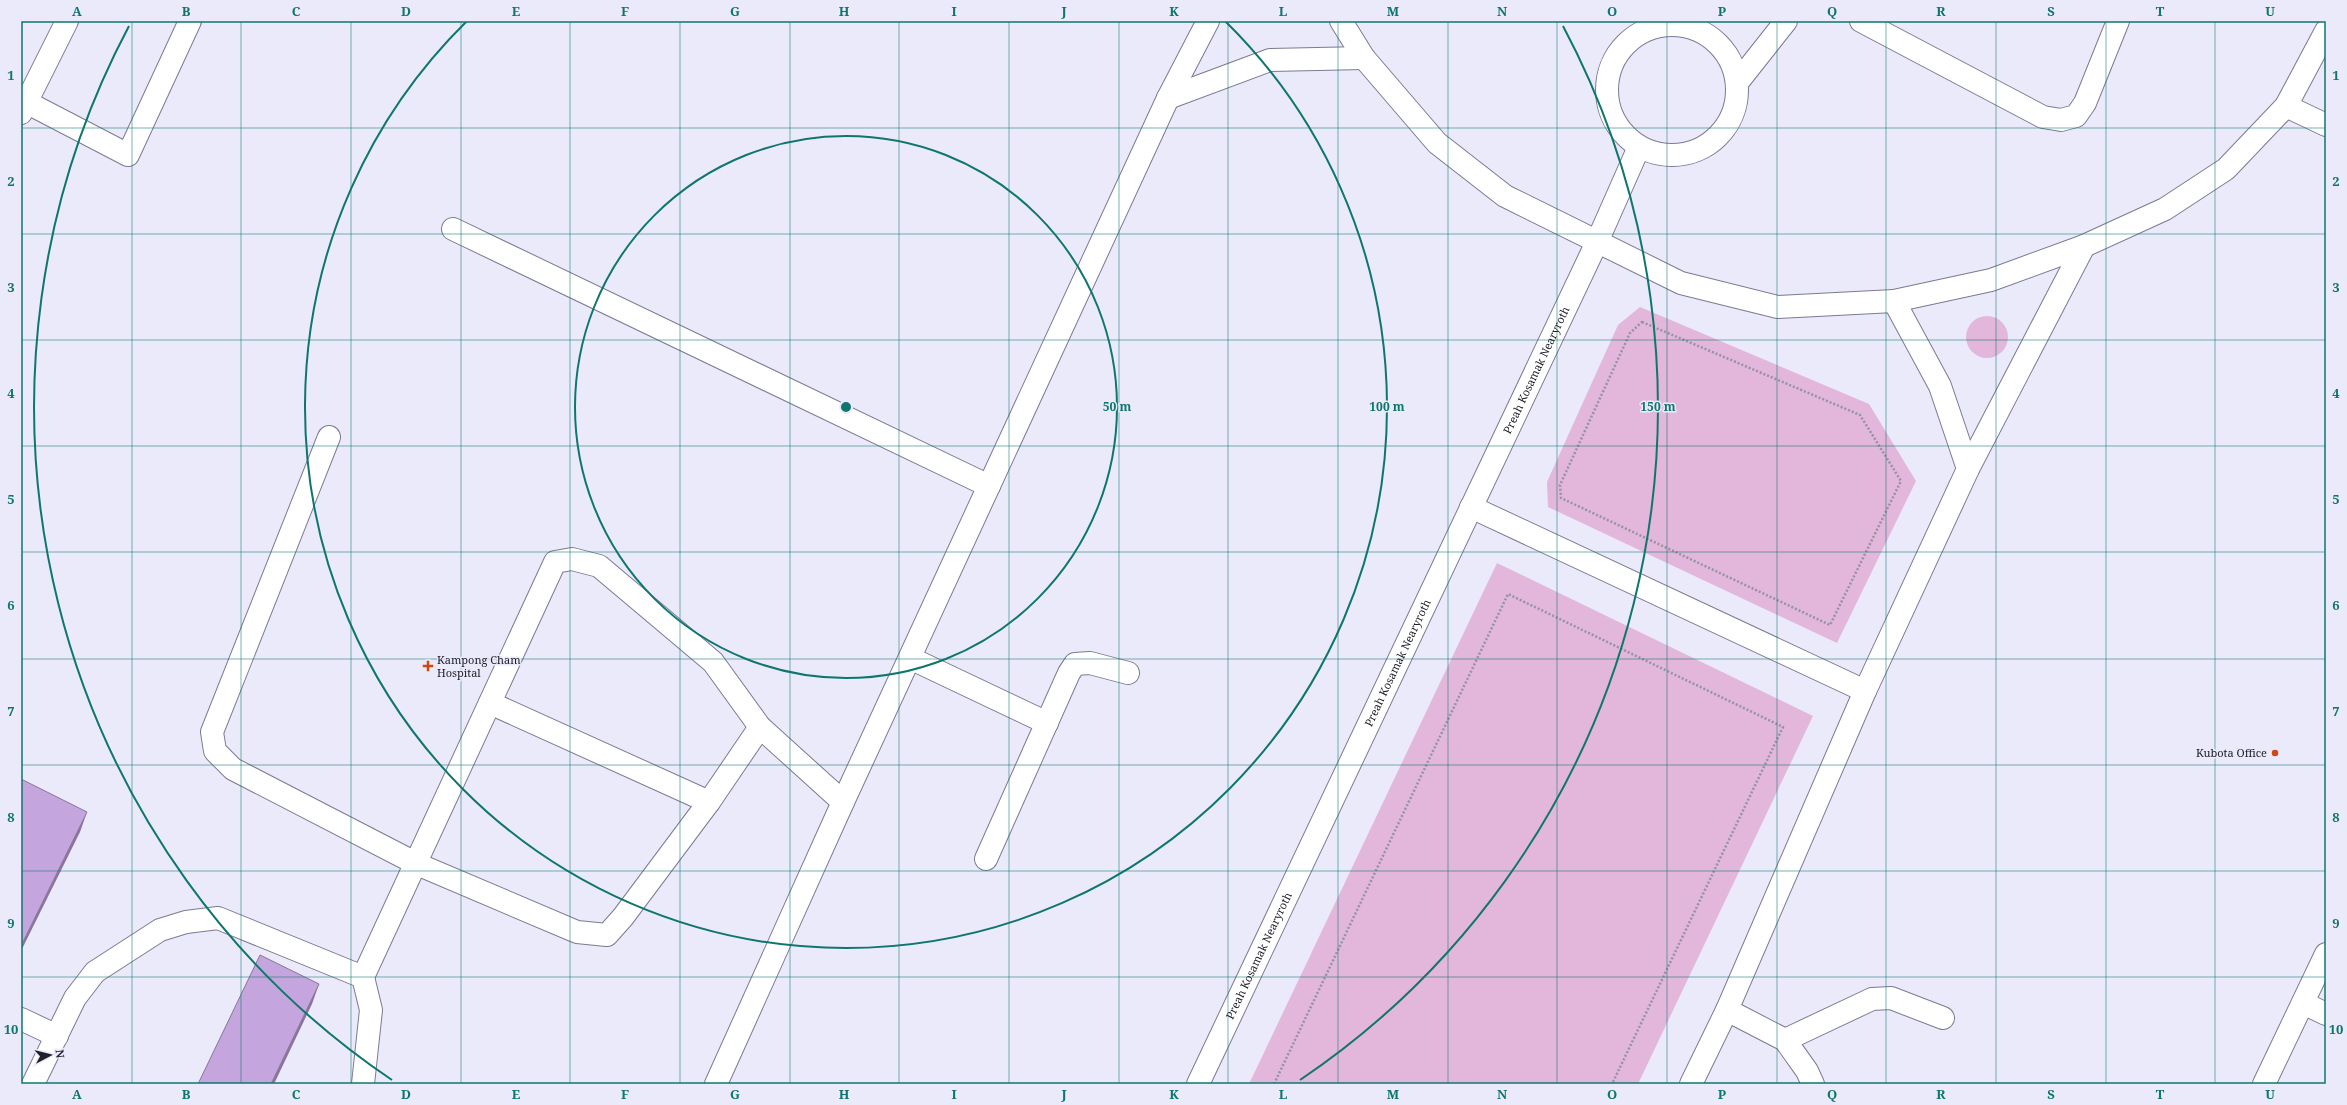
<svg xmlns="http://www.w3.org/2000/svg" width="2347" height="1105" viewBox="0 0 2347 1105" font-family="'Noto Serif',serif">
	<style>
		.green { fill: #e3b6dc }
		.lines { fill: none; stroke-linecap: round; stroke-linejoin: round }
		.minor-casing { stroke: #7b7a94; stroke-width: 24 }
		.path { stroke: #9393a1; stroke-width: 2.5; stroke-dasharray: 2 2; stroke-linecap: butt }
		.minor { stroke: #fff; stroke-width: 22 }
		.shaded-wall { fill: #89749b }
		.building { fill: #c4a5dd; stroke: #89749b }
		.grid { fill: none; stroke: #0f766e; stroke-width: 1; stroke-opacity: 0.55 }
		.ring { fill: none; stroke: #0f766e; stroke-width: 2 }
		.poi-dot { fill: #cf490f; stroke: #eaeafb; stroke-width: 1.5 }
		.labels { text-anchor: middle; stroke-width: 3; stroke-linejoin: round; paint-order: stroke }
		.street-label { font-size: 11px; fill: #20202a; stroke: #eaeafb }
		.poi-label { font-size: 11px; fill: #20202a; stroke: #eaeafb; text-anchor: start }
		.centre { fill: #0f766e; stroke: #eaeafb; stroke-width: 2 }
		.ring-label { font-size: 12px; text-anchor: middle; font-weight: bold; fill: #0f766e; stroke: #eaeafb; stroke-width: 3; stroke-linejoin: round; paint-order: stroke }
		.neatline { fill: none; stroke: #0f766e; stroke-width: 1.5 }
		.grid-label { font-size: 13px; text-anchor: middle; font-weight: bold; fill: #0f766e }
	</style>
	<rect width="100%" height="100%" fill="#eaeafb"/>
	<g class="green">
		<path d="M1640 307 1869 404 1916 481 1837 643 1548 507 1547 482 1618 325Z"/>
		<circle cx="1987" cy="337" r="21"/>
		<path d="M1497 563 1813 716 1638 1084H1249Z"/>
	</g>
	<g class="lines">
		<g class="minor-casing">
			<g id="minor">
				<path d="M1341 21 1364 58 1437 143 1505 196 1681 283 1778 307 1894 301 1991 280 2084 246 2165 209 2226 169 2286 106 2326 31"/>
				<path d="M1861 21 2043 117 2061 120 2076 116 2085 103 2118 21"/>
				<circle cx="1672" cy="90" r="65"/>
				<path d="M1737 83 1786 21"/>
				<path d="M1168 98 1270 60 1364 58"/>
				<path d="M26 102 128 155 190 21"/>
				<path d="M2286 106 2326 125"/>
				<path d="M21 113 67 21"/>
				<path d="M453 229 989 486"/>
				<path d="M1894 301 1940 386 1968 469"/>
				<path d="M329 437 212 732 215 751 233 769 417 864 577 932 607 935 623 917 709 802 760 727"/>
				<path d="M1471 507 1865 691"/>
				<path d="M910 658 1047 723"/>
				<path d="M490 703 709 802"/>
				<path d="M986 859 1069 673 1075 664 1090 663 1128 673"/>
				<path d="M363 977 555 562 572 559 599 566 713 662 760 727 843 802"/>
				<path d="M2303 1003 2326 1014"/>
				<path d="M1727 1010 1785 1040 1807 1071 1813 1084"/>
				<path d="M21 1019 57 1036"/>
				<path d="M1785 1040 1872 999 1891 998 1943 1018"/>
				<path d="M33 1084 75 998 95 972 160 930 186 922 218 918 363 977 371 1010 363 1084"/>
				<path d="M716 1084 843 802 1168 98 1208 21"/>
				<path id="s1" d="M1198 1084 1597 242 1639 147"/>
				<path d="M1691 1084 1727 1010 1865 691 1968 469 2084 246"/>
				<path d="M2264 1084 2326 954"/>
			</g>
		</g>
		<g class="path">
			<path d="M1642 322 1860 415 1901 481 1830 625 1561 498 1560 485 1630 333Z"/>
			<path d="M1274 1084 1508 594 1783 727 1612 1084"/>
		</g>
		<use href="#minor" class="minor"/>
	</g>
	<g class="shaded-wall">
		<path d="M87 812 80 832 21 951V946Z"/>
		<path d="M319 984 312 1004 274 1084H271Z"/>
	</g>
	<g class="building">
		<path d="M21 779 87 812 21 946Z"/>
		<path d="M260 955 319 984 271 1084H198Z"/>
	</g>
	<path class="grid" d="M132 21V1084M241 21V1084M351 21V1084M461 21V1084M570 21V1084M680 21V1084M790 21V1084M899 21V1084M1009 21V1084M1119 21V1084M1228 21V1084M1338 21V1084M1448 21V1084M1557 21V1084M1667 21V1084M1777 21V1084M1886 21V1084M1996 21V1084M2106 21V1084M2215 21V1084M21 128H2326M21 234H2326M21 340H2326M21 446H2326M21 552H2326M21 659H2326M21 765H2326M21 871H2326M21 977H2326"/>
	<g class="ring">
		<circle cx="846" cy="407" r="271"/>
		<path d="M1225 21A541 541 0 1 1 467 21"/>
		<path d="M392 1080A812 812 0 0 1 129 26M1563 26A812 812 0 0 1 1300 1080"/>
	</g>
	<g class="poi-dot">
		<path d="M426 660h4v4h4v4h-4v4h-4v-4h-4v-4h4z"/>
		<circle cx="2275" cy="753" r="4"/>
	</g>
	<g class="labels">
		<g class="street-label">
			<text dy="4" stroke="none"><textPath href="#s1" startOffset="790">Preah Kosamak Nearyroth</textPath></text>
			<text dy="4" stroke="none"><textPath href="#s1" startOffset="466">Preah Kosamak Nearyroth</textPath></text>
			<text dy="4" stroke="none"><textPath href="#s1" startOffset="142">Preah Kosamak Nearyroth</textPath></text>
		</g>
		<g class="poi-label">
			<text x="437" y="664">Kampong Cham<tspan x="437" dy="13">Hospital</tspan></text>
			<text x="2267" y="757" text-anchor="end">Kubota Office</text>
		</g>
	</g>
	<circle cx="846" cy="407" r="6" class="centre"/>
	<g class="ring-label">
		<text x="1117" y="411">50 m</text>
		<text x="1387" y="411">100 m</text>
		<text x="1658" y="411">150 m</text>
	</g>
	<rect width="2347" height="1105" fill="none" stroke="#eaeafb" stroke-width="44"/>
	<g transform="translate(50 1055) rotate(83)" stroke="#eaeafb" stroke-width="3" paint-order="stroke">
	<path d="M0-3L7 15L0 10L-7 15Z" fill="#20202a"/>
	<text y="-6" font-size="11" font-weight="bold" text-anchor="middle" fill="#20202a">N</text>
	</g>
	<rect x="22" y="22" width="2303" height="1061" class="neatline"/>
	<g class="grid-label">
		<text x="77" y="16">A</text>
		<text x="186" y="16">B</text>
		<text x="296" y="16">C</text>
		<text x="406" y="16">D</text>
		<text x="516" y="16">E</text>
		<text x="625" y="16">F</text>
		<text x="735" y="16">G</text>
		<text x="844" y="16">H</text>
		<text x="954" y="16">I</text>
		<text x="1064" y="16">J</text>
		<text x="1174" y="16">K</text>
		<text x="1283" y="16">L</text>
		<text x="1393" y="16">M</text>
		<text x="1502" y="16">N</text>
		<text x="1612" y="16">O</text>
		<text x="1722" y="16">P</text>
		<text x="1832" y="16">Q</text>
		<text x="1941" y="16">R</text>
		<text x="2051" y="16">S</text>
		<text x="2160" y="16">T</text>
		<text x="2270" y="16">U</text>
		<text x="11" y="80">1</text>
		<text x="2336" y="80">1</text>
		<text x="11" y="186">2</text>
		<text x="2336" y="186">2</text>
		<text x="11" y="292">3</text>
		<text x="2336" y="292">3</text>
		<text x="11" y="398">4</text>
		<text x="2336" y="398">4</text>
		<text x="11" y="504">5</text>
		<text x="2336" y="504">5</text>
		<text x="11" y="610">6</text>
		<text x="2336" y="610">6</text>
		<text x="11" y="716">7</text>
		<text x="2336" y="716">7</text>
		<text x="11" y="822">8</text>
		<text x="2336" y="822">8</text>
		<text x="11" y="928">9</text>
		<text x="2336" y="928">9</text>
		<text x="11" y="1034">10</text>
		<text x="2336" y="1034">10</text>
		<text x="77" y="1099">A</text>
		<text x="186" y="1099">B</text>
		<text x="296" y="1099">C</text>
		<text x="406" y="1099">D</text>
		<text x="516" y="1099">E</text>
		<text x="625" y="1099">F</text>
		<text x="735" y="1099">G</text>
		<text x="844" y="1099">H</text>
		<text x="954" y="1099">I</text>
		<text x="1064" y="1099">J</text>
		<text x="1174" y="1099">K</text>
		<text x="1283" y="1099">L</text>
		<text x="1393" y="1099">M</text>
		<text x="1502" y="1099">N</text>
		<text x="1612" y="1099">O</text>
		<text x="1722" y="1099">P</text>
		<text x="1832" y="1099">Q</text>
		<text x="1941" y="1099">R</text>
		<text x="2051" y="1099">S</text>
		<text x="2160" y="1099">T</text>
		<text x="2270" y="1099">U</text>
	</g>
</svg>
